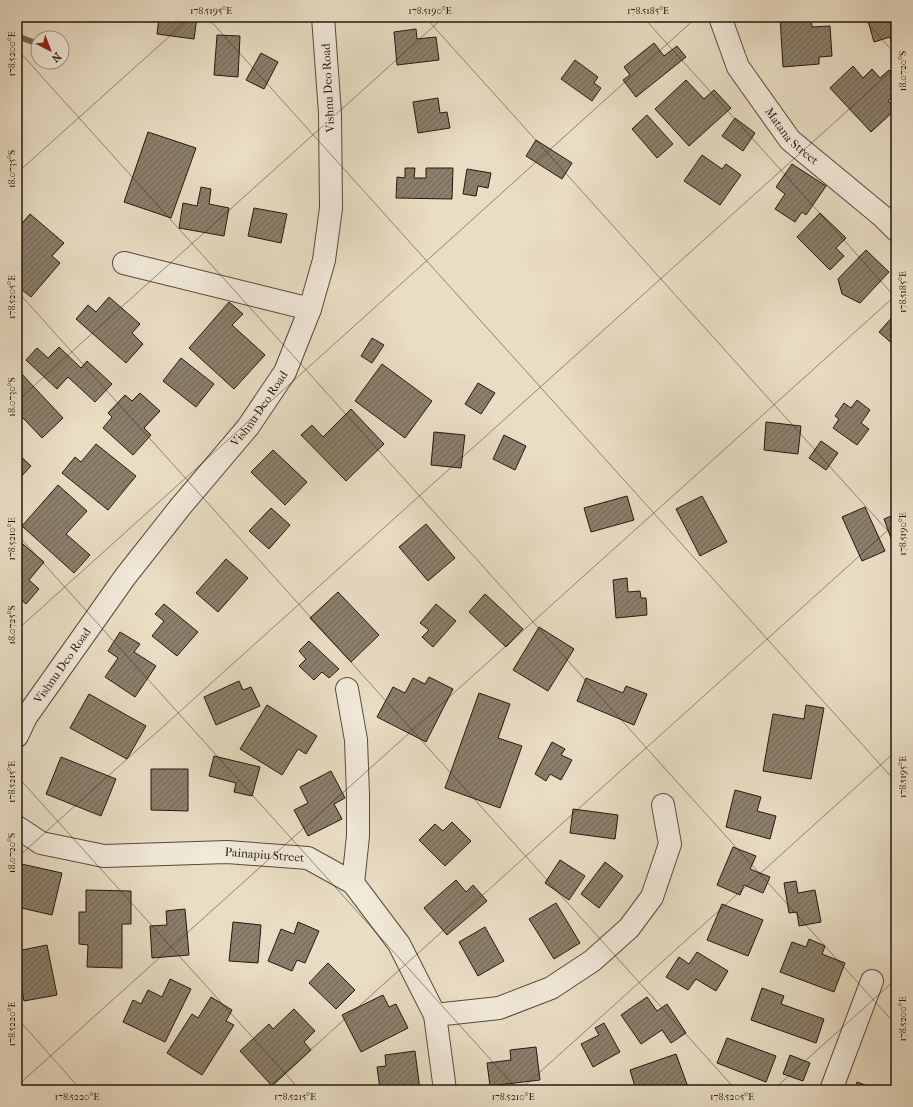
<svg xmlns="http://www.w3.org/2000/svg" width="913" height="1107" viewBox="0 0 913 1107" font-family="'IM FELL French Canon',serif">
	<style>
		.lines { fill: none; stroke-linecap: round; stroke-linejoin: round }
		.stream { stroke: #726655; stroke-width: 6 }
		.building { fill: url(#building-hatch); stroke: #25190c }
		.minor-casing { stroke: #564a3a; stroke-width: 24 }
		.minor { stroke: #f1e9d9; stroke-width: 22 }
		.ticks { fill: none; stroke: #25190c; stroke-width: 1; stroke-opacity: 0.45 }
		.labels { text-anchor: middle; stroke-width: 4; stroke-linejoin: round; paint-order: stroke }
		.street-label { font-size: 12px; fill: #25190c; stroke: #f1e9d9 }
		.neatline { fill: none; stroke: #25190c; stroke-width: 1.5 }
		.ticks-label { font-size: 10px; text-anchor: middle; fill: #25190c }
	</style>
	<defs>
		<pattern id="building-hatch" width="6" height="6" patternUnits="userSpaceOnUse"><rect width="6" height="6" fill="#8b7f6c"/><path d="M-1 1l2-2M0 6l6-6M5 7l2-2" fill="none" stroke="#716757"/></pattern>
	</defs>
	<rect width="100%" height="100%" fill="#e9ddc4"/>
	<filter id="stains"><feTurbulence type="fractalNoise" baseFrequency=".005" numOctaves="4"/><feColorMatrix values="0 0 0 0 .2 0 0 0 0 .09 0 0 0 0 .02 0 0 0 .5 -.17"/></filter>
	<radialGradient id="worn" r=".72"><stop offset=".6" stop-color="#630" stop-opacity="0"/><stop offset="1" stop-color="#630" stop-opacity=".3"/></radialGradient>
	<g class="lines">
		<path class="stream" d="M17 36 38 44"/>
	</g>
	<g class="building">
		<path d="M129 17H149L148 22 128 20Z"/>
		<path d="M159 17H197L194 39 157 34Z"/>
		<path d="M408 17H438L408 20Z"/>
		<path d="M780 17H811L812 27 830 26 832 56 819 57V64L783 67Z"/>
		<path d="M867 17H896V44L892 45 890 37 874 42Z"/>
		<path d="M416 29 417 39 436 37 439 60 397 65 394 32Z"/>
		<path d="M217 35 240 36 238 77 214 75Z"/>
		<path d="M654 43 664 56 677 46 686 57 636 97 623 80 630 75 624 67Z"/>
		<path d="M261 53 278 62 264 89 246 80Z"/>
		<path d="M575 60 598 77 594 83 601 88 592 101 561 79Z"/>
		<path d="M853 66 863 78 872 69 880 78 889 70 896 78V93L888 101 896 109 871 132 830 88Z"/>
		<path d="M686 80 704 99 714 90 731 108 689 146 655 109Z"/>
		<path d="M438 98 440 113 447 112 450 128 418 133 413 102Z"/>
		<path d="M647 115 673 144 657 158 632 129Z"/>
		<path d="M735 118 755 133 743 151 722 136Z"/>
		<path d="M148 132 196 148 171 218 124 202Z"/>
		<path d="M536 140 572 163 562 179 526 156Z"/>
		<path d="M702 155 722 169 726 164 741 175 720 205 684 181Z"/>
		<path d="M792 164 826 186 806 215 802 212 795 222 775 209 785 194 776 187Z"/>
		<path d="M405 168H415L414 178H426V168H453L452 199 396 198 397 177 405 178Z"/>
		<path d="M467 169 491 173 488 188 478 186 476 196 463 194Z"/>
		<path d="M201 187 211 189 209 204 229 208 224 236 179 228 183 203 197 206Z"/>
		<path d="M254 208 287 214 281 243 248 236Z"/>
		<path d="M820 213 846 238 836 248 844 256 830 270 797 237Z"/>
		<path d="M30 214 64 243 52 256 60 263 31 297 17 286V229Z"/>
		<path d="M866 250 889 272 860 303 842 294 838 279Z"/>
		<path d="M109 297 140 324 132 333 143 344 126 363 76 319 88 305 96 312Z"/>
		<path d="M229 302 243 314 232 325 265 355 234 389 189 348Z"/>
		<path d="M896 313V347L879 332Z"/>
		<path d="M372 338 384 345 372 363 361 356Z"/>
		<path d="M59 347 81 368 87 361 112 384 95 402 68 377 57 389 26 360 37 348 48 358Z"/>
		<path d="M181 358 214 384 196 407 163 381Z"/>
		<path d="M382 364 432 401 405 438 355 401Z"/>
		<path d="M19 371 63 418 42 438 23 418 17 424V373Z"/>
		<path d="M478 383 495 393 481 414 465 404Z"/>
		<path d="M140 393 160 411 144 428 151 435 133 455 103 428 112 417 108 413 125 395 132 401Z"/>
		<path d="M857 400 870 410 861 423 869 429 857 445 833 428 839 419 835 416 844 403 851 408Z"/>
		<path d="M351 409 384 444 346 481 301 435 312 425 323 437Z"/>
		<path d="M766 422 801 426 798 454 764 450Z"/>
		<path d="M434 432 465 435 461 468 431 465Z"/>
		<path d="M504 435 526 446 515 470 493 459Z"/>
		<path d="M821 441 838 453 826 470 809 458Z"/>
		<path d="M96 444 136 476 108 510 62 473 75 457 81 462Z"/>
		<path d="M273 450 307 482 285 505 251 472Z"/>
		<path d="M17 453 31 466 17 481Z"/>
		<path d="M58 485 87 511 66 534 90 555 74 573 22 526Z"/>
		<path d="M627 496 634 520 591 532 584 508Z"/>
		<path d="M702 496 727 542 700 556 676 509Z"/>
		<path d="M865 507 885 551 862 561 842 517Z"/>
		<path d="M271 508 290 525 269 549 249 531Z"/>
		<path d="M896 514V552L884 519Z"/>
		<path d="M426 524 455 558 428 581 399 547Z"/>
		<path d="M17 539 44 562 29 580 39 589 26 604 17 596Z"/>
		<path d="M226 559 248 578 218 612 196 593Z"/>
		<path d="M627 578 628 592 640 591 641 598H646L647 615 616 618 613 580Z"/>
		<path d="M338 592 379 635 351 662 310 618Z"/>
		<path d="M485 594 523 629 506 647 469 612Z"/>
		<path d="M164 604 198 632 177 656 152 636 164 621 155 614Z"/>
		<path d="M436 604 456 621 433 647 422 637 429 630 420 623Z"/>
		<path d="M539 627 574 649 548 691 513 670Z"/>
		<path d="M120 632 140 644 134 652 156 666 135 697 105 677 118 658 108 651Z"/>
		<path d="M309 641 339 669 329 678 322 672 314 680 299 666 306 659 299 651Z"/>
		<path d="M429 677 453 689 426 742 377 717 393 687 405 693 413 678 425 684Z"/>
		<path d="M586 678 623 693 626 686 647 694 634 725 577 701Z"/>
		<path d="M239 681 243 690 251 687 260 706 216 725 204 697Z"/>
		<path d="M479 693 510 704 498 738 522 746 500 808 445 788Z"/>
		<path d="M89 694 146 726 127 759 70 728Z"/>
		<path d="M267 705 317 736 306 754 298 749 282 775 240 749Z"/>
		<path d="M806 705 824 708 811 779 763 771 773 714 804 719Z"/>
		<path d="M552 742 565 749 561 755 572 760 561 780 550 774 546 781 535 774Z"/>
		<path d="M214 756 260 767 252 796 234 792 236 783 209 776Z"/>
		<path d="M61 757 116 779 101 816 46 794Z"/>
		<path d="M151 769H188V811L151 810Z"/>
		<path d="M331 771 345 798 334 804 342 819 308 836 294 810 308 803 300 787Z"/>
		<path d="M735 790 761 797 757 811 776 816 770 839 726 827Z"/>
		<path d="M573 809 618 815 615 839 570 833Z"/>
		<path d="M452 822 471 841 445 866 419 840 435 824 443 831Z"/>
		<path d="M733 847 756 856 750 869 770 877 763 893 744 885 740 895 717 885Z"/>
		<path d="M560 860 585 876 569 900 545 883Z"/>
		<path d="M605 862 623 876 599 908 581 894Z"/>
		<path d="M17 863 62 873 52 915 17 907 21 882 17 881Z"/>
		<path d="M456 880 466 892 473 885 487 901 447 935 424 908Z"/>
		<path d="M796 881 798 893 815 890 821 922 799 926 797 912 789 913 784 883Z"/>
		<path d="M86 890 131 891V924H122V968L87 967 88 945 79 944V912H86Z"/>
		<path d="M556 903 580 943 554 959 529 919Z"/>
		<path d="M722 904 763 920 748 956 707 940Z"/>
		<path d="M185 909 189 955 152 958 150 926 167 925 166 911Z"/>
		<path d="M233 922 261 925 258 963 229 961Z"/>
		<path d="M298 922 319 931 305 963 297 960 292 971 268 961 281 929 294 934Z"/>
		<path d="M485 927 504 961 478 976 459 942Z"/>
		<path d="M809 939 825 946 822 954 845 963 834 992 780 972 792 942 806 947Z"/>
		<path d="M47 945 57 995 24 1001 17 966V951Z"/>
		<path d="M697 952 728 971 716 991 696 979 688 990 666 977 679 957 689 964Z"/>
		<path d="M328 963 355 990 336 1009 309 983Z"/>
		<path d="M170 979 191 989 165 1042 123 1022 133 1000 141 1004 148 990 162 997Z"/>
		<path d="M762 988 784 996 781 1004 824 1019 816 1043 751 1020Z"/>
		<path d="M383 995 389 1007 396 1004 408 1028 361 1052 342 1015Z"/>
		<path d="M211 997 232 1010 226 1021 234 1025 202 1075 167 1053 192 1014 198 1018Z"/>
		<path d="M647 997 657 1011 667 1004 686 1033 671 1043 662 1030 641 1044 621 1015Z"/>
		<path d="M294 1009 315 1031 304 1042 311 1050 272 1086 240 1051 269 1024 273 1029Z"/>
		<path d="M604 1023 620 1052 593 1067 581 1044 599 1035 595 1028Z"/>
		<path d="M727 1038 776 1056 766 1082 717 1063Z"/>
		<path d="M536 1047 540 1080 490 1086 487 1063 511 1060 510 1050Z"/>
		<path d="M415 1051 420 1090H380L377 1067 386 1066 385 1055Z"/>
		<path d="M676 1054 688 1087 680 1090H636L630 1070Z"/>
		<path d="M790 1055 810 1063 803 1081 783 1074Z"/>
		<path d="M857 1082 876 1089 875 1090H854Z"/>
	</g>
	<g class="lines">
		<g class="minor-casing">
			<g id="minor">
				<path id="s1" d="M720 17 738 67 790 140 882 216 896 230"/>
				<path d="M124 263 310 309"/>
				<path d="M347 689 356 740 358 795V836L353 883"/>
				<path id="s2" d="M17 736 26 717 125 577 181 506 248 427 285 372 310 309 324 260 331 208 330 113 323 17"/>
				<path id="s3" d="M17 827 41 843 104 856 227 852 308 858 353 883 399 944 435 1015 445 1090"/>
				<path d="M435 1015 499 1008 551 988 592 961 629 928 652 897 670 844 663 805"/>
				<path d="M831 1090 872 981"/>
			</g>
		</g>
		<use href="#minor" class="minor"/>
	</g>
	<path class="ticks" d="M207 17 896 782M425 17 896 540M643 17 896 298M862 17 896 55M17 49 896 1025M17 173 191 17M17 291 736 1090M17 401 444 17M17 534 518 1090M17 630 697 17M17 776 300 1090M17 858 896 67M17 1018 81 1090M17 1086 896 295M266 1090 896 523M520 1090 896 751M773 1090 896 979"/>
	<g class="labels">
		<g class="street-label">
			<text transform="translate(328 88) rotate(-93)" y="4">Vishnu Deo Road</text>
			<text dy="4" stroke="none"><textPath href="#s1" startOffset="141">Matana Street</textPath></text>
			<text dy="4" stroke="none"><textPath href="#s2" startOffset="408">Vishnu Deo Road</textPath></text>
			<text dy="4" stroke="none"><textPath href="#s2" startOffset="84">Vishnu Deo Road</textPath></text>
			<text dy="4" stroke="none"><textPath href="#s3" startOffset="254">Painapiu Street</textPath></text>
		</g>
	</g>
	<rect width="913" height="1107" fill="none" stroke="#e9ddc4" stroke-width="44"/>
	<g transform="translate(50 50) rotate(138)"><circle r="19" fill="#f1e9d9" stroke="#9f9687"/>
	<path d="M0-3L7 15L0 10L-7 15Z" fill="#8f2418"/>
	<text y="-6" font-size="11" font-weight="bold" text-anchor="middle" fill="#25190c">N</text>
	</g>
	<rect x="22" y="22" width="869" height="1063" class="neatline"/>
	<g class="ticks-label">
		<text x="211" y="14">178.5195°E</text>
		<text x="430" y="14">178.5190°E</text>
		<text x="648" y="14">178.5185°E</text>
		<text transform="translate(11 54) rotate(-90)" y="4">178.5200°E</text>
		<text transform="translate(902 71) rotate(-90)" y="4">18.0720°S</text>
		<text transform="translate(11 169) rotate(-90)" y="4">18.0735°S</text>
		<text transform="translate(902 292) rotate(-90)" y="4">178.5185°E</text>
		<text transform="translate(11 297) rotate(-90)" y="4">178.5205°E</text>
		<text transform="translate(11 397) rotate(-90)" y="4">18.0730°S</text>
		<text transform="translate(902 534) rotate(-90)" y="4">178.5190°E</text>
		<text transform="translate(11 539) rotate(-90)" y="4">178.5210°E</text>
		<text transform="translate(11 625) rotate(-90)" y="4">18.0725°S</text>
		<text transform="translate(902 777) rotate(-90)" y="4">178.5195°E</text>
		<text transform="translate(11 782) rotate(-90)" y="4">178.5215°E</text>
		<text transform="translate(11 853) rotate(-90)" y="4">18.0720°S</text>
		<text transform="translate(902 1019) rotate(-90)" y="4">178.5200°E</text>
		<text transform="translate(11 1024) rotate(-90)" y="4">178.5220°E</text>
		<text x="77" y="1100">178.5220°E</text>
		<text x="295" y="1100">178.5215°E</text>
		<text x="513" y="1100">178.5210°E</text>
		<text x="732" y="1100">178.5205°E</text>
	</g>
	<rect width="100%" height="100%" filter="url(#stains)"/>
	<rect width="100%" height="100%" fill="url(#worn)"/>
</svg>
